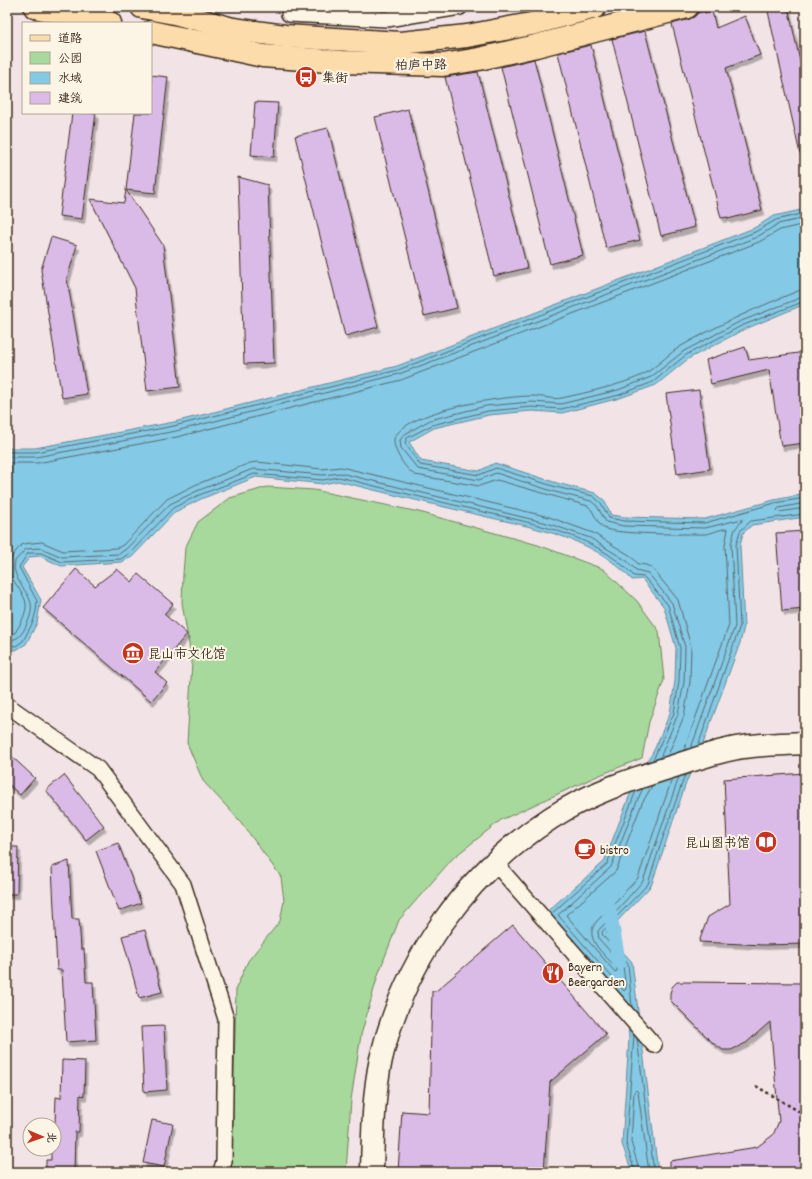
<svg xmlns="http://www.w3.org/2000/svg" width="812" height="1179" viewBox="0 0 812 1179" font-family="Dekko,'LXGW WenKai TC',sans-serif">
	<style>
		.green { fill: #a6d99b; stroke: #70825c }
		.water { fill: #84c9e5; stroke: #678995 }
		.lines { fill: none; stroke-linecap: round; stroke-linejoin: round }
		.shore { stroke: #586a6e; stroke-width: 1 }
		.canal { stroke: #84c9e5; stroke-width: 14 }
		.building { fill: #dabbe8; stroke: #3b2a1e; filter: url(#shadow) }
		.street-casing { stroke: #3b2a1e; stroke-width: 18 }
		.secondary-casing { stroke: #3b2a1e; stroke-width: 25 }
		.primary-casing { stroke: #3b2a1e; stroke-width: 25 }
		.path { stroke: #3b2a1e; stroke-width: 2.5; stroke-dasharray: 3 3; stroke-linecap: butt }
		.street { stroke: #fcf5e5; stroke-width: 15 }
		.secondary { stroke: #fcf5e5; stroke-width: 22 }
		.primary { stroke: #fddcac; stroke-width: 22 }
		.labels { text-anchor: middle; stroke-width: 4; stroke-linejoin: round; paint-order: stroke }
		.street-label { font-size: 13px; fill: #3b2a1e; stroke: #fcf5e5 }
		.poi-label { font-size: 13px; fill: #3b2a1e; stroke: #fcf5e5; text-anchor: start }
	</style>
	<defs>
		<filter id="shadow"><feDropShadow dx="2.5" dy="4.5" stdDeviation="0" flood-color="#0004"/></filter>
	</defs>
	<rect width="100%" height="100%" fill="#f2e4e6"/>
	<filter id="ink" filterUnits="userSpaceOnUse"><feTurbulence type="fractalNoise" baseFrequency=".025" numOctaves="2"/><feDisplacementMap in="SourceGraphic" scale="8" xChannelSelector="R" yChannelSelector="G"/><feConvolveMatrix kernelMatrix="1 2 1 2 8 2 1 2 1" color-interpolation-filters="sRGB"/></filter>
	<g filter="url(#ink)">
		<path class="green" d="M267 487 314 490 419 512 538 545 603 569 637 601 659 631 664 680 649 722 642 758 595 777 501 820 453 858 399 920 378 975 361 1035 351 1100 346 1172H227L232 1157 236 988 248 961 280 921 284 901 281 877 240 821 203 781 187 743 192 662 182 603 183 574 185 548 198 522 230 498Z"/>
		<path class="water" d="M805 209V304L743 330 688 359 656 385 620 398 562 413 532 411 489 415 434 428 409 442 421 461 479 471 495 463 557 483 595 493 604 500 611 515 625 517 705 519 774 500 805 494V517L752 525 743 533 740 545 744 627 740 643 704 741 686 783 651 886 606 933 632 962 658 1172H632L622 1144 629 1039 627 1010 544 914 604 862 629 797 655 748 670 713 675 681 676 648 664 607 642 579 632 580C592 534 522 526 466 512 423 502 381 492 338 481L323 484 256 477 201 499 175 512 132 557 122 562 61 566 40 556 30 557 22 567 41 600 37 623 26 644 16 650 7 649V448H35L174 422 397 366 754 228 774 216Z"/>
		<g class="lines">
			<g class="shore">
				<path d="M805 301 741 326 686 355 653 382 619 395 561 409 532 407 488 411 432 425 407 438 405 443 420 465 479 475 496 468 556 487 593 496 601 503 609 518 624 521 705 523 775 503 805 498"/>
				<path d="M7 452H36L174 426 398 370 755 232 776 220 805 213"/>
				<path d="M7 457H36L176 431 399 374 757 237 778 224 805 218"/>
				<path d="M7 463H37L177 437 401 380 759 242 780 230 805 224"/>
				<path d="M805 503 779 508 777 510 779 512 805 508"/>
				<path d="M7 634 15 633C20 625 27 613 26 603 22 586 0 574 13 555 16 551 19 547 23 544L42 542 63 551 117 548 123 545 167 499 195 485 250 463 257 462 322 469 341 467 549 517 593 533 631 556 638 564 646 565 652 568 678 600 691 647 690 682 684 716 668 755"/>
				<path d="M7 640C16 640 19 638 24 630 43 595 20 596 14 568L15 561 26 549 41 548 62 557 119 554 126 549 170 504 197 491 253 469 323 475 340 473 547 523 590 538 627 561 636 570 648 573 672 603 685 647 684 682 678 714 660 758"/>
				<path d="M7 645 16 646 23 641 33 622 36 611 37 601 19 567 28 553H41L62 562 121 559 130 553 173 508 199 495 254 474 323 480 339 477C382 488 424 498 467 508 523 522 593 531 634 576L644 577 668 605 680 648 679 681 674 713 653 760"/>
				<path d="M698 746 740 626 736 545 740 531 751 521 805 514"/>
				<path d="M691 748 735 626 731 544 735 529 742 521V519L705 528 623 526 606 522 597 506 591 501 555 492 496 473 479 480 418 469 401 448 400 440 405 434 430 420 486 406 532 402 561 404 618 390 651 377 684 351 739 322 805 296"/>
				<path d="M684 750 729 625 725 545 728 529C720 528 712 534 704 534 687 534 615 535 604 528 596 523 595 512 588 506L497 480 479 486 415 475C405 469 393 450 394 439 405 410 504 396 532 396 542 396 553 400 562 398 584 393 632 383 649 371 661 363 670 352 683 345 720 324 758 307 798 291L805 290"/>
				<path d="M652 786 642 803 616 871 566 915 615 972 617 971V969C607 956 582 939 596 922L638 878 672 779"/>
				<path d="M643 788 637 801 611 867 558 915 624 991 626 989 623 966 599 939 598 931 643 881 679 777"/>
				<path d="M551 914 607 864 636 791"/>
				<path d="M632 1007 628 964 603 936 602 932 648 884 660 846 685 775"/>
				<path d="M634 1035 626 1143 635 1172"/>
				<path d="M637 1038 654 1172"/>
				<path d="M640 1172 631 1142 634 1092 636 1090 638 1092 649 1172"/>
			</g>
			<path class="canal" d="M609 908 619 962"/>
		</g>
		<g class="building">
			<path d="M767 7H788L805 84V153L800 154Z"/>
			<path d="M704 11 705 13 712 11 716 28 745 16 760 55 726 68 762 210 728 219V217L721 218 672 24 690 19 698 13Z"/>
			<path d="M645 31 695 227 661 236 612 39Z"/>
			<path d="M591 45 640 240 606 248 558 53Z"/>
			<path d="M534 59 583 255 550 264 501 67Z"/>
			<path d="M478 72 527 268 494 276 445 77Z"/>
			<path d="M151 75 168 77 155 193 126 190 135 113H151Z"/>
			<path d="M255 102 278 103 274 157 251 155Z"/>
			<path d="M408 109 457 308 424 316 375 117Z"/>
			<path d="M72 113H96L82 219 59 216Z"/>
			<path d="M328 128 378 327 345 336 295 136Z"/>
			<path d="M238 177 268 185 274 363 244 364Z"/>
			<path d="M126 190 163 245 180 387 147 391 135 288 90 199 124 203Z"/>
			<path d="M51 237 77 245 67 279 87 394 62 398 41 270Z"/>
			<path d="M745 347 749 360 805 352V443L781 446 769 370 711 384 706 360Z"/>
			<path d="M699 390 710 469 677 474 666 394Z"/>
			<path d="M805 531V609L782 611 776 533Z"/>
			<path d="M76 569 95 586 117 569 132 582 138 574 173 604 164 614 187 634 155 672 167 683 151 701 43 608Z"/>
			<path d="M7 752 35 778 20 795 7 783Z"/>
			<path d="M805 773V944L764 945 699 942 708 917 730 904 724 779Z"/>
			<path d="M64 775 104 826 86 840 46 790Z"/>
			<path d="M118 843 141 903 119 911 96 851Z"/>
			<path d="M7 847H18L17 894H7Z"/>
			<path d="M69 861 72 919H79L81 949H84L86 982H93L96 1040 66 1042 62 970H57L52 867Z"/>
			<path d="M513 925 606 1034 550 1082 544 1172H398L402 1111 429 1113 432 991H436Z"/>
			<path d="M145 930 162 992 139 998 122 936Z"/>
			<path d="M677 982 805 983V1172H670V1161L757 1147 773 1135 779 1121 770 1022 746 1043 731 1050H723L714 1044 670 1000V993L672 987Z"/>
			<path d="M164 1026 167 1090 144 1092 141 1027Z"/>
			<path d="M62 1060 85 1061 84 1096 80 1095 79 1132H75L74 1172H46V1160H51V1149H54L56 1097 61 1098Z"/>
			<path d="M152 1120 173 1124 164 1167 143 1163Z"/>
		</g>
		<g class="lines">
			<g class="street-casing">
				<g id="street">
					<path d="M289 14 387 19 460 7"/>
					<path d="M7 705 98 769 183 884 226 1019 224 1161 221 1172"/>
					<path d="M495 863 654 1045"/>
				</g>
			</g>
			<g class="secondary-casing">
				<path id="secondary" d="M372 1172C373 1135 373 1096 381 1059 404 961 466 873 551 818 588 794 629 780 671 767 694 760 719 750 743 747 764 744 785 744 805 743"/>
			</g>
			<g class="primary-casing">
				<g id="primary">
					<path d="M35 7 110 23"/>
					<path d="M142 7 174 13 233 29 285 36 401 43 467 36 531 24 595 7"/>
					<path d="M151 32 263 56 342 62 443 65 479 59 536 46 687 7"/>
				</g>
			</g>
			<path class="path" d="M756 1086 805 1115"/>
			<use href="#street" class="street"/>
			<use href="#secondary" class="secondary"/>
			<use href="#primary" class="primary"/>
		</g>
	</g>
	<defs>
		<g id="bus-disc" transform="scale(1.15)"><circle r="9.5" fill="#c8321e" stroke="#fcf5e5"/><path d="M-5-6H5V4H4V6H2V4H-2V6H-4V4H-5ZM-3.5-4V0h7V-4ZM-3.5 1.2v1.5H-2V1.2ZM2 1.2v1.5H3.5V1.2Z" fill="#fff"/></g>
		<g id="museum-disc" transform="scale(1.15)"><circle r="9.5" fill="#c8321e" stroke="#fcf5e5"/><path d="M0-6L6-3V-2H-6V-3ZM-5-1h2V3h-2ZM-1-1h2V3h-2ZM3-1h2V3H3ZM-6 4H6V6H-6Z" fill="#fff"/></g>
		<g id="library-disc" transform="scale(1.15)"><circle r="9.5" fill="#c8321e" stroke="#fcf5e5"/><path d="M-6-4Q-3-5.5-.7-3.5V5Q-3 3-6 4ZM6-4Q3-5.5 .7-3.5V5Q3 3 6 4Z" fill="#fff"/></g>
		<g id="cafe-disc" transform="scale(1.15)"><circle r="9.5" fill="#c8321e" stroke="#fcf5e5"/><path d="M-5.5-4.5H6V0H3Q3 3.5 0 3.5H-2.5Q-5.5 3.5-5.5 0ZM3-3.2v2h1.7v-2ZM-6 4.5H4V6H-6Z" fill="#fff"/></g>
		<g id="restaurant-disc" transform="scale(1.15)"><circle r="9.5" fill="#c8321e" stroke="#fcf5e5"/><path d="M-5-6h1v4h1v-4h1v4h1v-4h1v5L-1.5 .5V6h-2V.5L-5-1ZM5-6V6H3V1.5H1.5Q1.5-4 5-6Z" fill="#fff"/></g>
	</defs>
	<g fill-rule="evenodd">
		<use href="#bus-disc" x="306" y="77"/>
		<use href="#museum-disc" x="133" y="653"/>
		<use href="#library-disc" x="766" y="842"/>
		<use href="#cafe-disc" x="585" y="849"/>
		<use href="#restaurant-disc" x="553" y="973"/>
	</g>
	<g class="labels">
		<g class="street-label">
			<text transform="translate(421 64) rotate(-1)" y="5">柏庐中路</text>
		</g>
		<g class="poi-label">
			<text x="322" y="82">集街</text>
			<text x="148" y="658">昆山市文化馆</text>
			<text x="750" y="847" text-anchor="end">昆山图书馆</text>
			<text x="600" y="854">bistro</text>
			<text x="568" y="971">Bayern<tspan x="568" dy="15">Beergarden</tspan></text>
		</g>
	</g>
	<rect width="812" height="1179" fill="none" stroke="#fcf5e5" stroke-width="24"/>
	<rect x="12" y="12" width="788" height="1155" fill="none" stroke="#3b2a1e" stroke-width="1.5" filter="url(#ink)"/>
	<rect x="22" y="22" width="130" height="92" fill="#fcf5e5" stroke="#afa495"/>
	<rect x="30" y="35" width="20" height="6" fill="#fddcac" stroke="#afa495"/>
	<text x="58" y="42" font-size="12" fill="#3b2a1e">道路</text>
	<rect x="30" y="52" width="20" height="12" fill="#a6d99b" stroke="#afa495"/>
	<text x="58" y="62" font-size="12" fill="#3b2a1e">公园</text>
	<rect x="30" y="72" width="20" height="12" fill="#84c9e5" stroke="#afa495"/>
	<text x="58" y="82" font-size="12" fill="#3b2a1e">水域</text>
	<rect x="30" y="92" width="20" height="12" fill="#dabbe8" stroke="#afa495"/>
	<text x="58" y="102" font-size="12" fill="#3b2a1e">建筑</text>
	<g transform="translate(42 1137) rotate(92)"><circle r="19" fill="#fcf5e5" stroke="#afa495"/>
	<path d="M0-3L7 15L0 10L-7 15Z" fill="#c8321e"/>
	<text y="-6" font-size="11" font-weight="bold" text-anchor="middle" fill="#3b2a1e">北</text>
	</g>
</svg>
